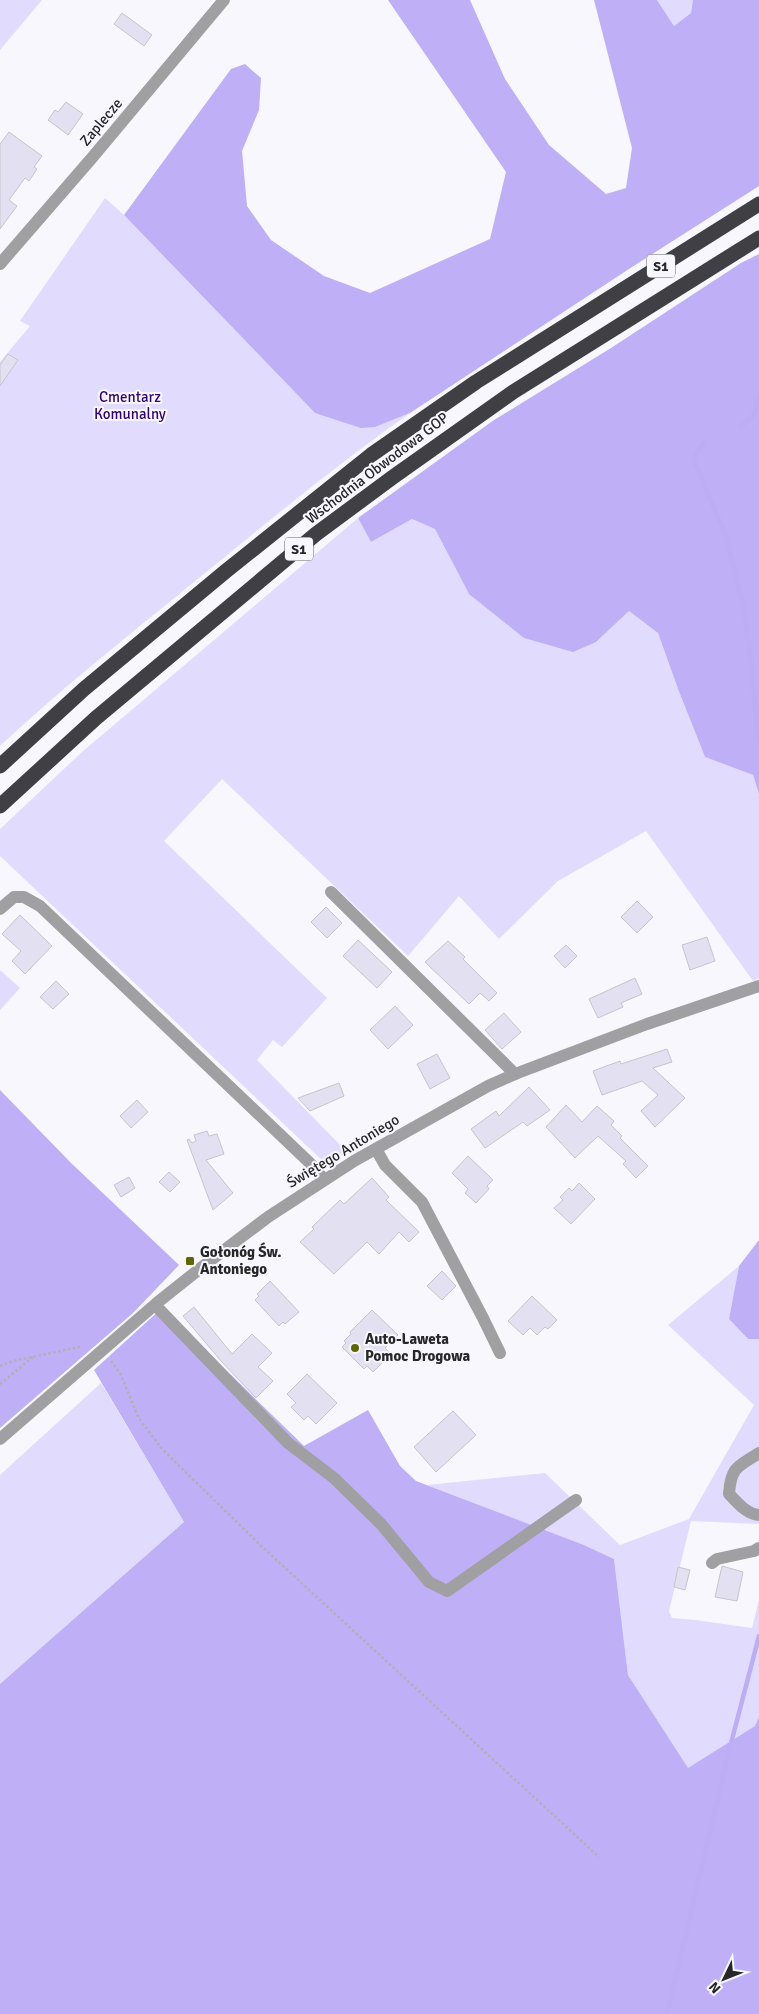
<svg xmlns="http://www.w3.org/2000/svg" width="759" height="2014" viewBox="0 0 759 2014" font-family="Signika,sans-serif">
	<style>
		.green { fill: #e1dbfe }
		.forest { fill: #beaff6 }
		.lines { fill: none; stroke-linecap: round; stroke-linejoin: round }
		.stream { stroke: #bcadf4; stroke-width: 4.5 }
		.building { fill: #e3e0f2; stroke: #c6c5cb }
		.path { stroke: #b1b0b5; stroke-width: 2.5; stroke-dasharray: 2.5 2.5; stroke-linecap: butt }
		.minor { stroke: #a09fa2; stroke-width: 12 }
		.highway { stroke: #3f3f44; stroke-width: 15 }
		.poi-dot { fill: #606502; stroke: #f8f7fd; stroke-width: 2 }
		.labels { text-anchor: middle; stroke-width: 4; stroke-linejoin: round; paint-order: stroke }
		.shield { fill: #f8f7fd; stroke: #666569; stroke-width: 1 }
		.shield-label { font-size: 14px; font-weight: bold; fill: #272729 }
		.street-label { font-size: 15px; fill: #272729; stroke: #f8f7fd }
		.park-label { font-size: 15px; fill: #32026d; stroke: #f8f7fd }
		.poi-label { font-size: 15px; font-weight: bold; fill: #272729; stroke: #f8f7fd; text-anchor: start }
	</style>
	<rect width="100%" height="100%" fill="#f8f7fd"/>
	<g class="green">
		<path d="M0 0H42L0 50Z"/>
		<path d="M657 0H693L691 13 674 26Z"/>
		<path d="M105 198 124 215 315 413 375 427 410 413C335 466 265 524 194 582 129 635 62 688 0 746V362L30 326 20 321Z"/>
		<path d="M358 518 371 542 412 519 435 529 469 594 596 642 629 611 658 633 678 689 705 757 753 775 759 794V978L753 981 646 831 558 881 499 939 459 896 408 956 222 779 164 841 327 998 282 1047 273 1040 257 1060 347 1152 326 1164 0 856V829L82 752Z"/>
		<path d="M0 970 20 988 0 1010Z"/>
		<path d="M739 1266 729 1319 748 1339H759V1524L691 1521 669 1611 672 1618 695 1620 752 1628 759 1600V1717L755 1726 688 1769 628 1675 614 1559 584 1545 427 1485 545 1473 620 1545 689 1519 754 1405 668 1325Z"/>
		<path d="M101 1383 184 1522 0 1684V1475Z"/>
	</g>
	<g class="forest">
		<path d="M388 0H470L505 79 549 145 606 194 626 188 632 148 594 0H657L674 26 691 13 693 0H759V186L632 267 410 413 375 427 361 428 315 413 124 215 231 69 245 64 261 78 259 110 242 151 247 206 271 240 324 276 370 293 490 239 506 172Z"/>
		<path d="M759 254V794L753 775 705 757 678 689 658 633 629 611 596 642 573 652 524 638 469 594 435 529 412 519 371 542 358 518 494 420 611 348 741 263Z"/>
		<path d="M0 1090 71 1163 179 1265 133 1313 0 1428Z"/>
		<path d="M759 1240V1339H748L729 1319 739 1266Z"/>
		<path d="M162 1308 304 1446 368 1410 400 1466 416 1481 584 1545 614 1559 628 1675 688 1768 755 1726 759 1717V2014H0V1684L184 1522 94 1370Z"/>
	</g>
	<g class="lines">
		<g class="stream">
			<path d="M740 426C753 420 755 412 759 399"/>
			<path d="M704 443 696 453 694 461 726 536 745 613 759 738"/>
			<path d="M667 2014 729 1751 759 1636"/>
		</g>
	</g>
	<g class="building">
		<path d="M122 13 152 35 144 46 114 24Z"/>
		<path d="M66 102 83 114 68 135 48 120 55 110 58 112Z"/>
		<path d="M9 132 42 156 34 167 37 169 29 181 25 178 9 200 17 206 0 229V144Z"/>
		<path d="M8 354 18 360 0 386V365Z"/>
		<path d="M637 901 653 917 637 933 621 917Z"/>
		<path d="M326 907 342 923 327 938 311 922Z"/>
		<path d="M20 915 52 946 25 974 12 961 21 951 2 934Z"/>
		<path d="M707 937 715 961 690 970 682 945Z"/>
		<path d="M358 940 392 972 377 988 343 956Z"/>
		<path d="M448 941 465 957 463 959 497 993 489 1001 480 993 469 1004 425 962Z"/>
		<path d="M566 945 577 956 565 968 554 956Z"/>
		<path d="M635 978 642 994 621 1003 623 1007 598 1018 589 999Z"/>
		<path d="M56 981 69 994 53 1009 40 997Z"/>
		<path d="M395 1006 413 1025 388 1049 370 1030Z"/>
		<path d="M504 1013 521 1032 502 1049 485 1030Z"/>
		<path d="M667 1049 672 1062 653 1068 685 1098 655 1127 641 1111 658 1095 642 1081 602 1095 593 1071 620 1061 621 1064Z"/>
		<path d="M437 1054 450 1078 430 1089 417 1064Z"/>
		<path d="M339 1083 344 1096 310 1111 298 1098Z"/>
		<path d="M529 1087 550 1110 527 1126 523 1122 485 1148 471 1129 496 1111 499 1116Z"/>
		<path d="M137 1100 148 1112 131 1128 120 1116Z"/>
		<path d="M566 1105 582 1122 597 1106 614 1121 611 1125 622 1136 620 1138 648 1166 636 1178 623 1164 626 1161 598 1136 575 1158 546 1127Z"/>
		<path d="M207 1131 209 1136 217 1134 224 1154 206 1160 233 1193 213 1210 187 1140 189 1139 192 1143 196 1141 194 1135Z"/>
		<path d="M468 1156 493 1180 487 1186 489 1189 476 1203 465 1193 468 1189 452 1173Z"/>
		<path d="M169 1172 180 1182 170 1192 159 1182Z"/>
		<path d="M129 1177 135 1188 121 1197 114 1185Z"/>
		<path d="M372 1178 389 1197 386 1200 419 1232 409 1242 399 1232 379 1254 367 1242 334 1274 300 1242 314 1229 312 1227 340 1200 344 1204Z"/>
		<path d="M579 1183 595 1199 571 1224 554 1208 563 1200 560 1197 569 1188 572 1191Z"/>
		<path d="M442 1271 456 1286 442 1300 427 1286Z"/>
		<path d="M270 1281 299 1312 285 1324 283 1322 279 1326 255 1300 259 1296 257 1294Z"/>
		<path d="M532 1296 557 1320 548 1329 545 1327 537 1335 530 1328 523 1335 508 1321Z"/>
		<path d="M194 1307 232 1354 252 1334 272 1353 258 1367 273 1381 256 1398 221 1361 183 1316Z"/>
		<path d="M372 1310 398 1335 385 1348 391 1354 373 1372 367 1366 364 1369 342 1347 346 1343 344 1341 351 1334 350 1332Z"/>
		<path d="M307 1374 337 1403 316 1424 308 1416 304 1420 291 1407 296 1403 287 1394Z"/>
		<path d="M453 1411 476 1435 436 1472 414 1447Z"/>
		<path d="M722 1566 743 1572 737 1601 715 1597Z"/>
		<path d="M678 1567 690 1570 685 1590 674 1587Z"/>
	</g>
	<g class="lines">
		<g class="path">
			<path d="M111 1361 121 1375 138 1417 163 1450 256 1541 599 1857"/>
			<path d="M0 1366 13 1361 79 1347 82 1349"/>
			<path d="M0 1384 33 1357"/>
		</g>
		<g class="minor">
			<path d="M0 264 91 159 224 0"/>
			<path d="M331 892 515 1074"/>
			<path d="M0 909 14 897H24L40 906 313 1166 324 1180"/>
			<path d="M376 1149 385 1165 422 1202 483 1318 500 1353"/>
			<path d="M155 1305 288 1443 334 1478 381 1524 429 1582 447 1591 576 1500"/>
			<path d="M0 1439 158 1302 202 1267 268 1217 354 1161 488 1086 515 1074 647 1024 759 986"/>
			<path d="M759 1453C738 1467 731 1466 729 1494 737 1502 746 1514 759 1515"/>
			<path d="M712 1563 717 1559 754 1551 759 1548"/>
		</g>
		<g class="highway">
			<path d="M0 766 84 689 226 571 371 455 476 382 759 204"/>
			<path d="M0 806 96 718 316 534 393 477 513 392 759 238"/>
		</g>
	</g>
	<g class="poi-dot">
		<rect x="185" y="1256" width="10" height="10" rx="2.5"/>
		<circle cx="355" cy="1348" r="5"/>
	</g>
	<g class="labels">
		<g class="shield">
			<rect x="647" y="254.5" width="28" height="23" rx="4"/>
			<rect x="285" y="537.5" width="28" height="23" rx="4"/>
		</g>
		<g class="shield-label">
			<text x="661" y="271">S1</text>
			<text x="299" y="554">S1</text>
		</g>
		<g class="street-label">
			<text transform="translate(101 122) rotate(-50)" y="5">Zaplecze</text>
			<text transform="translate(377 468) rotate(-37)" y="5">Wschodnia Obwodowa GOP</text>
			<text transform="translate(343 1151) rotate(-31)" y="5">Świętego Antoniego</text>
		</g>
		<g class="park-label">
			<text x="130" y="402">Cmentarz<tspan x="130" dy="17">Komunalny</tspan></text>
		</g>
		<g class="poi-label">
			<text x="200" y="1257">Gołonóg Św.<tspan x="200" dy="17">Antoniego</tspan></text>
			<text x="365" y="1344">Auto-Laweta<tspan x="365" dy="17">Pomoc Drogowa</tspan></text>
		</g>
	</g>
	<g transform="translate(724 1979) rotate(227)" stroke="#f8f7fd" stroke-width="4" paint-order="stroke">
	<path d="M0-4L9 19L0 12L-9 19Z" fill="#272729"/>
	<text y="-8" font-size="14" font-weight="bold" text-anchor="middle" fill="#272729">N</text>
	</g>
</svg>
